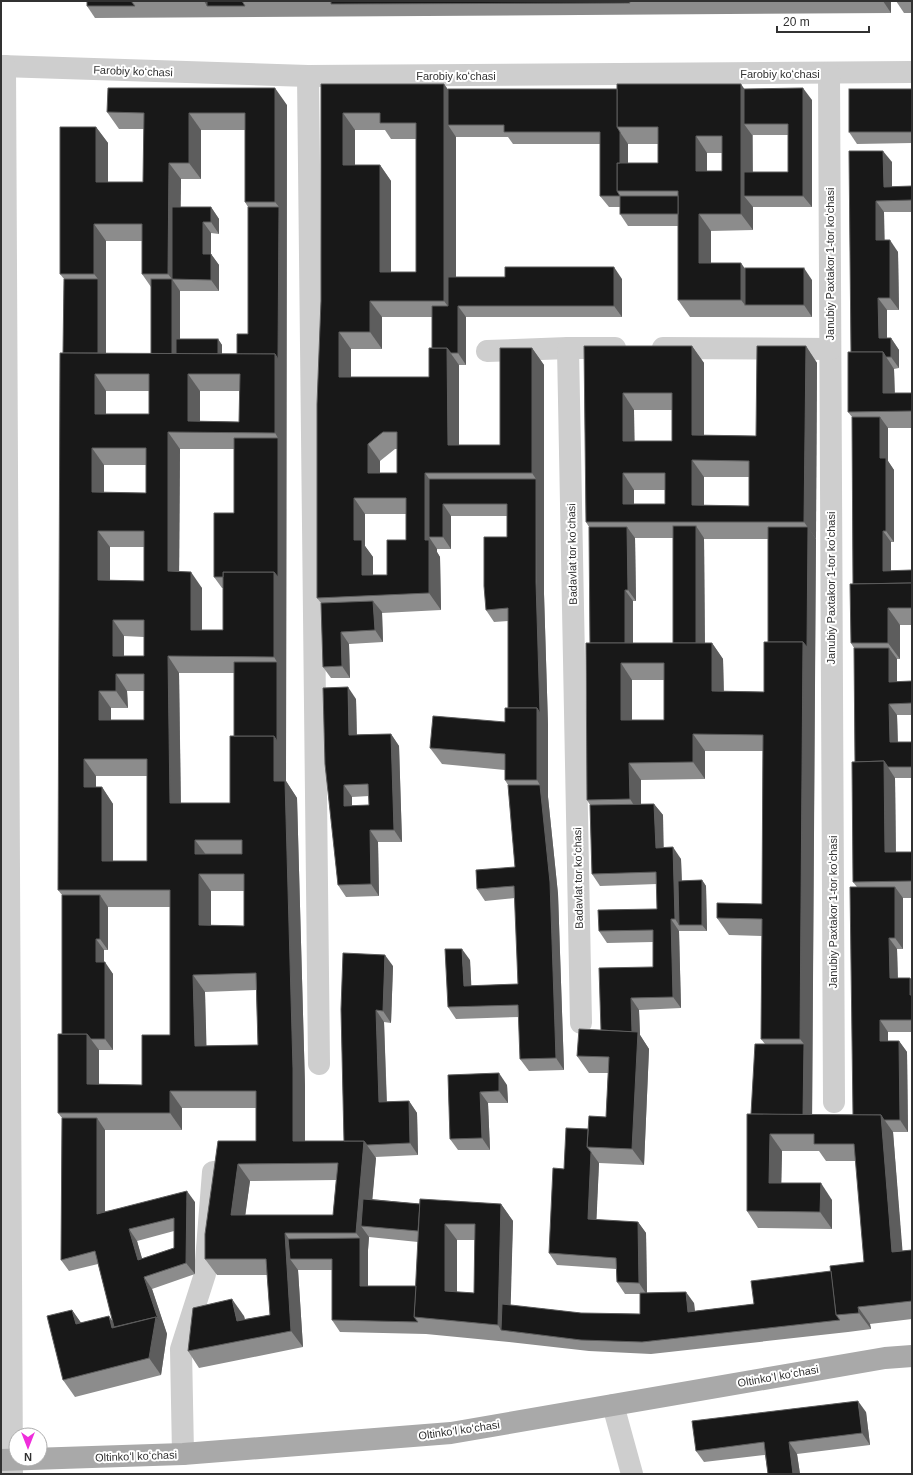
<svg xmlns="http://www.w3.org/2000/svg" width="913" height="1475" viewBox="0 0 913 1475" font-family="Arial,sans-serif">
	<style>
		.lines { fill: none; stroke-linecap: round; stroke-linejoin: round }
		.minor { stroke: #cecece; stroke-width: 22 }
		.major { stroke: #a9a9a9; stroke-width: 22 }
		.wall { fill: #8c8c8c; fill-rule: evenodd }
		.shaded-wall { fill: #5d5d5d }
		.building { fill: #181818; stroke: #5d5d5d; fill-rule: evenodd }
		.labels { text-anchor: middle; stroke-width: 4; stroke-linejoin: round; paint-order: stroke }
		.street-label { font-size: 11px; fill: #313131; stroke: #fff }
	</style>
	<rect width="100%" height="100%" fill="#fff"/>
	<g class="lines">
		<g class="minor">
			<path d="M1 66 308 76 912 72"/>
			<path d="M5 66 12 1474"/>
			<path d="M829 73 834 1102"/>
			<path d="M308 76 319 1064"/>
			<path d="M663 348 830 349"/>
			<path d="M487 351 568 348"/>
			<path d="M581 1023 568 348H615"/>
			<path d="M613 1405 632 1474"/>
			<path d="M183 1454 181 1349 205 1274 213 1172"/>
		</g>
		<path class="major" d="M1 1460 183 1454 451 1433 885 1358 912 1356"/>
	</g>
	<g class="wall">
		<path d="M87 1H891V13L95 18 87 6Z"/>
		<path d="M896 1H912V13H904Z"/>
		<path d="M321 84 448 89H744L812 100V207H753V230L711 231V263L812 280V317H690L678 300V226H628L620 214V207H609L600 196V144H513L508 137H456V277L622 279V317H466V365H459V445H500L532 348 544 365V594L548 725V797L558 894 564 1070 529 1071 520 1059 519 1017 456 1019 448 1007 470 960 471 986 518 984 515 898 485 901 477 889 515 867 508 785 505 780V770L442 764 430 748 505 722 508 708V621L494 622 486 610 507 537V516H451V549H437V552L440 557 441 610 382 613 383 642 349 644 350 678H331L323 667 321 603 317 598 321 301ZM355 130H385L391 139H416V272H391V181L380 165H355ZM753 135H788V172H753ZM628 144H658V163H628ZM707 153H722V171H707ZM382 317H432V348L429 377H351V349H382ZM395 449H397V473H380V461ZM365 514H406V540L387 575H373V557L365 546Z"/>
		<path d="M912 89V143L857 144 849 132Z"/>
		<path d="M287 105 286 781 297 798 305 1086V1141H344L341 1009 393 966 391 1023 384 1022 387 1102 409 1101 417 1113 418 1155 375 1157 376 1158 372 1199 420 1204H501L513 1221 510 1305 581 1313 640 1314V1294H625L617 1282 616 1269 557 1265 549 1253 564 1169 588 1129 606 1117 608 1073H589L577 1056 601 1030 653 967V942L607 943 599 931 657 909V884L600 886 592 874 590 805 587 800 590 643 589 527 586 522 584 346H692L704 363V435L756 436 806 346 817 363 812 1115H853L857 887 853 882 855 762 854 648 851 643 853 584 852 417 848 412 851 352 849 151 892 162V187L912 186V212H884V240L898 252 899 310H887V338H891L899 350V368L894 369 895 393H912V428H888V461L894 470V542H891V571L912 570V625H900V659H897V682L912 681V715H897L898 742H912V778H895L896 852H912V898H903V949H897L898 978H910L912 981V1032H888V1041H899L907 1052 908 1132H893L902 1251 912 1250V1319L870 1324 871 1329 848 1332 651 1354 589 1351 509 1342 426 1334 340 1332 332 1320V1270H298L303 1347 199 1368 188 1351 244 1316 245 1319 270 1315 267 1275H217L205 1259 218 1141H256V1108H182V1130H105V1211L195 1202V1274L152 1289 167 1334 161 1375 75 1397 63 1380 72 1310 81 1323 113 1321 98 1264 69 1271 61 1260 62 1118 58 1113 62 1034V895L58 890 64 279 60 274 96 127 108 143V182H143L144 129H119L107 112ZM201 130H245V202L248 207V334L237 354H222V345L218 339H180V291H219V265L211 254V233L219 234V219L211 207H180L181 179H201ZM106 241H142V274L151 287V354L106 353ZM106 391H149V414H106ZM200 391H239V422L200 421ZM634 410H672V441H634ZM180 449H234V513L214 577 222 588H223V630H202V588L179 571ZM104 465H146V493H104ZM704 477H749V506L704 505ZM634 490H665V504H634ZM635 538H673V643H633V601H636ZM704 539H768V642L764 692 724 691 723 659 712 643H705ZM110 547H144V581L110 580ZM124 636 144 637V656H124ZM179 673H234V736L230 803H181ZM632 680H664V720H632ZM127 691H144V720H111V708H128ZM705 751H763L762 904 717 918 729 935 762 936 761 1039 765 1044 751 1114 747 1211 758 1228 832 1229V1200L781 1183 782 1151H819L826 1161H856L864 1262 831 1271 754 1304 695 1311 694 1303 647 1293 646 1233 638 1222 596 1220 599 1163 644 1165 649 1049 640 1035 639 1010 681 1008 679 931H707L706 886 702 880 682 881 681 859 663 848V815L654 804H641V780L705 779ZM96 776H147V861H113V804L102 787H96ZM211 891H244V926L211 925ZM108 907H170V1035L142 1085 99 1084V1050H113V974L104 962V950H108ZM256 990 258 1045 206 1046 205 992ZM336 1180 333 1215H245L250 1181ZM174 1231V1248L142 1259 137 1241ZM369 1237 418 1242 416 1286H368V1250ZM457 1240H475L474 1293 457 1292Z"/>
		<path d="M356 699 357 735 391 734 399 746 402 842H378L379 896 346 897 338 885 325 764ZM369 796V805L352 806V797Z"/>
		<path d="M448 1075 507 1085 508 1103H488L490 1150H458L450 1139Z"/>
		<path d="M866 1412 870 1445 797 1454 800 1474H768L765 1455 704 1462 696 1451Z"/>
	</g>
	<g class="shaded-wall">
		<path d="M204 1H215L207 6Z"/>
		<path d="M883 1H891V13Z"/>
		<path d="M444 84 456 100 448 125 456 137V317L444 301Z"/>
		<path d="M741 84 752 100 744 124 752 135 753 196H744L753 207V230L741 214Z"/>
		<path d="M275 88 287 105 286 781 297 798 305 1086V1158L293 1141 274 781V736L277 662 274 657V572L278 438 275 433V354L279 207 275 202Z"/>
		<path d="M803 88 812 100V207L803 196Z"/>
		<path d="M189 113 201 130V179L189 163Z"/>
		<path d="M343 113 355 130V181L343 165Z"/>
		<path d="M96 127 108 143V199L96 182Z"/>
		<path d="M620 132 628 144V191H620Z"/>
		<path d="M696 136 707 153V187L696 171Z"/>
		<path d="M883 151 892 162V198L884 187Z"/>
		<path d="M169 163 181 179 180 279H172L168 274Z"/>
		<path d="M380 165 391 181V289L380 272Z"/>
		<path d="M876 201 884 212 885 252 876 240Z"/>
		<path d="M211 207 219 219V234L211 222Z"/>
		<path d="M699 214 711 231V280L699 263Z"/>
		<path d="M203 222 211 233V256V254L219 265V291L211 280 203 254Z"/>
		<path d="M94 224 106 241V370L98 358V279L94 274Z"/>
		<path d="M890 240 898 252 899 310 890 298Z"/>
		<path d="M741 263 753 280 745 305 741 300Z"/>
		<path d="M614 267 622 279V317L614 306Z"/>
		<path d="M804 268 812 280V317L804 305Z"/>
		<path d="M172 279 180 291V364L172 358Z"/>
		<path d="M878 298 887 310V350L879 338Z"/>
		<path d="M370 301 382 317V349L370 332Z"/>
		<path d="M458 306 466 317V365L458 353Z"/>
		<path d="M339 332 351 349V394L339 377Z"/>
		<path d="M891 338 899 350V368L891 357Z"/>
		<path d="M218 339 222 345V371L218 365Z"/>
		<path d="M692 346 704 363V452L692 435Z"/>
		<path d="M806 346 817 363 816 539 804 522Z"/>
		<path d="M447 348 459 365V462L448 445Z"/>
		<path d="M532 348 544 365V594L548 725V797L558 894 564 1070 556 1058 540 785 537 780 536 479 532 473Z"/>
		<path d="M883 352 894 369 895 410 883 393Z"/>
		<path d="M95 374 106 391V430L95 414Z"/>
		<path d="M188 374 200 391V432L188 421Z"/>
		<path d="M623 393 634 410 635 458 623 441Z"/>
		<path d="M880 417 888 428V461L894 470V542L886 531 880 458Z"/>
		<path d="M168 432 180 449 179 588 168 571Z"/>
		<path d="M368 444 380 461V490L368 473Z"/>
		<path d="M92 448 104 465V509L92 492Z"/>
		<path d="M692 460 704 477V522L692 505Z"/>
		<path d="M425 473 437 490 429 537 437 549V552L440 557 441 610 429 593 425 540Z"/>
		<path d="M623 473 634 490V520L623 504Z"/>
		<path d="M354 498 365 514V546L373 557V591L362 575 354 540Z"/>
		<path d="M443 504 451 516V549L443 537Z"/>
		<path d="M696 526 704 538 705 659 696 648Z"/>
		<path d="M627 527 635 538 636 601 628 590Z"/>
		<path d="M808 527 816 539 812 1131 803 1119 804 1044 800 1039 803 642Z"/>
		<path d="M98 531 110 547V597L98 580Z"/>
		<path d="M883 531 891 542V582L883 571Z"/>
		<path d="M191 572 202 588V647L191 630Z"/>
		<path d="M625 590 633 601V659L625 648Z"/>
		<path d="M373 601 382 612 383 642 375 630Z"/>
		<path d="M888 608 900 625V659L888 643Z"/>
		<path d="M113 620 124 636V673L113 656Z"/>
		<path d="M341 632 349 644 350 678 342 666Z"/>
		<path d="M712 643 723 659 724 708 712 691Z"/>
		<path d="M889 648 897 659V693L889 682Z"/>
		<path d="M168 656 179 673 181 820 170 803Z"/>
		<path d="M621 663 632 680V737L621 720Z"/>
		<path d="M116 674 127 691 128 708 116 691Z"/>
		<path d="M348 687 356 699 357 747 349 735Z"/>
		<path d="M99 691 111 708V737L99 720Z"/>
		<path d="M889 704 897 715 898 754 890 742Z"/>
		<path d="M391 734 399 746 402 842 394 830Z"/>
		<path d="M693 734 705 751V779L693 762Z"/>
		<path d="M84 759 96 776V804L84 787Z"/>
		<path d="M884 761 895 778 896 869 885 852Z"/>
		<path d="M629 763 641 780V816L630 799Z"/>
		<path d="M344 785 352 797V818L344 806Z"/>
		<path d="M102 787 113 804V878L102 861Z"/>
		<path d="M654 804 663 815 664 859 656 848Z"/>
		<path d="M370 830 378 842 379 896 371 884Z"/>
		<path d="M195 840 207 856 195 854Z"/>
		<path d="M673 847 681 859 683 925H679L675 919Z"/>
		<path d="M199 874 211 891V942L199 925Z"/>
		<path d="M702 880 706 886 707 931 702 925Z"/>
		<path d="M895 887 903 898V949L895 938Z"/>
		<path d="M100 895 108 907V950L100 939Z"/>
		<path d="M671 919 679 931 681 1008 673 997Z"/>
		<path d="M889 938 897 949 898 989 890 978Z"/>
		<path d="M96 939 104 950V974L96 962Z"/>
		<path d="M462 949 470 960 472 998 464 986Z"/>
		<path d="M385 955 393 966 391 1023 383 1011Z"/>
		<path d="M105 962 113 974V1050L105 1039Z"/>
		<path d="M193 975 205 992 207 1063 195 1046Z"/>
		<path d="M910 978 912 981V998L910 995Z"/>
		<path d="M631 998 639 1010 640 1035 649 1049 644 1165 632 1149V1037Z"/>
		<path d="M376 1010 384 1022 387 1114 379 1102Z"/>
		<path d="M880 1020 888 1032V1052L880 1041Z"/>
		<path d="M87 1034 99 1050V1101L87 1084Z"/>
		<path d="M899 1041 907 1052 908 1132 900 1120Z"/>
		<path d="M499 1073 507 1085 508 1103 499 1091Z"/>
		<path d="M170 1091 182 1108V1130L170 1113Z"/>
		<path d="M480 1092 488 1103 490 1150 482 1138Z"/>
		<path d="M409 1101 417 1113 418 1155 410 1143Z"/>
		<path d="M881 1115 893 1132 904 1269 892 1252Z"/>
		<path d="M97 1118 105 1130V1225L97 1214Z"/>
		<path d="M770 1134 782 1151 781 1200 769 1183Z"/>
		<path d="M364 1141 376 1158 370 1227 361 1226 369 1237 368 1250V1297L360 1286V1238L356 1233Z"/>
		<path d="M591 1152 599 1163 596 1231 588 1219Z"/>
		<path d="M238 1164 250 1181 243 1232 231 1215Z"/>
		<path d="M821 1183 832 1200V1229L820 1212Z"/>
		<path d="M187 1191 195 1202V1274L186 1263Z"/>
		<path d="M501 1204 513 1221 510 1331 501 1330 498 1325Z"/>
		<path d="M638 1222 646 1233 647 1295 639 1283Z"/>
		<path d="M445 1224 457 1240V1307L445 1291Z"/>
		<path d="M129 1229 137 1241 146 1272 138 1260Z"/>
		<path d="M285 1233 296 1250 290 1259 298 1270 303 1347 291 1331Z"/>
		<path d="M144 1277 152 1289 167 1334 161 1375 149 1358Z"/>
		<path d="M686 1292 694 1303 696 1323 688 1312Z"/>
		<path d="M232 1299 244 1316 248 1338 237 1321Z"/>
		<path d="M858 1307 870 1324 871 1329 859 1313Z"/>
		<path d="M72 1310 84 1327 76 1324Z"/>
		<path d="M109 1316 120 1332 112 1328Z"/>
		<path d="M858 1401 866 1412 870 1445 862 1433Z"/>
		<path d="M789 1442 797 1454 800 1474H793Z"/>
	</g>
	<g class="building">
		<path d="M87 1H131L135 6H87Z"/>
		<path d="M207 1H242L245 6H207Z"/>
		<path d="M331 1H629L630 3 331 4Z"/>
		<path d="M321 84H444V301H370V332H339V377H429V348H447L448 445H500V348H532V473H425V540H429V593L317 598V404L321 301ZM343 113H380V123H416V272H380V165H343ZM383 432H397V473H368V444ZM354 498H406V540H387V575H362V540H354Z"/>
		<path d="M617 84H741V214H699V263H741V300H678V191H617V163H658V127H617ZM696 136H722V171H696Z"/>
		<path d="M108 88H275V202H245V113H189V163H169L168 274H142V224H94V274H60V127H96V182H143L144 113 107 112Z"/>
		<path d="M803 88V196H744V172H788V124H744V89Z"/>
		<path d="M448 89H617V127L620 132V163H617V191L620 196H600V132H504V125H448Z"/>
		<rect x="849" y="89" width="63" height="43"/>
		<path d="M849 151H883L884 187 912 186V200L876 201V240H890V298H878L879 338H891V357H886L883 352H851Z"/>
		<rect x="620" y="196" width="58" height="18"/>
		<path d="M172 207H211V222H203V254H211V280L172 279Z"/>
		<path d="M248 207H279L278 359 275 354H237V334H248Z"/>
		<path d="M505 267H614V306H458V353H451L447 348H432V306H448V277H505Z"/>
		<rect x="745" y="268" width="59" height="37"/>
		<path d="M64 279H98V353H63Z"/>
		<rect x="151" y="279" width="21" height="75"/>
		<rect x="176" y="339" width="42" height="15"/>
		<path d="M584 346H692V435L756 436 757 346H806L804 522H586ZM623 393H672V441H623ZM692 460 749 461V506L692 505ZM623 473H665V504H623Z"/>
		<path d="M848 352H883V393H912V411L848 412Z"/>
		<path d="M60 353 275 354V433L168 432V571L191 572V630H223V572H274V657L168 656 170 803H230V736H274V781H285L293 1069V1141H364L356 1233H285L291 1331 188 1351 193 1308 232 1299 237 1321 270 1315 266 1259H205V1234L218 1141H256V1091H170V1113H58V1034H87V1084L142 1085V1035H170V890H58ZM95 374H149V414H95ZM188 374H240L239 422 188 421ZM92 448H146V493L92 492ZM98 531H144V581L98 580ZM113 620H144V656H113ZM116 674H144V720H99V691H116ZM84 759H147V861H102V787H84ZM195 840H242V854H195ZM199 874H244V926L199 925ZM256 973 258 1045 195 1046 193 975ZM338 1163 333 1215H231L238 1164Z"/>
		<path d="M852 417H880V458H886V531H883V571L912 570V583L853 584Z"/>
		<path d="M234 438H278V577L274 572H223V577H214V513H234Z"/>
		<path d="M429 479H536V582L540 713 537 708H508V608L486 610 484 586V537H507V504H443V537H429Z"/>
		<rect x="673" y="526" width="23" height="117"/>
		<path d="M589 527H627L628 590H625V643H590Z"/>
		<path d="M768 527H808L807 647 803 642H768Z"/>
		<path d="M912 583V608H888V643H851L850 584Z"/>
		<path d="M373 601 375 630 341 632 342 666 323 667 321 603Z"/>
		<path d="M764 642H803L800 1039H761L762 919 717 918V903L762 904 763 735 693 734V762L629 763 630 799 587 800 586 643H712V691L764 692ZM621 663H664V720H621Z"/>
		<path d="M854 648H889V682L912 681V703L889 704 890 742H912V767H888L884 761 855 762Z"/>
		<path d="M234 662H277V741L274 736H234Z"/>
		<path d="M348 687 349 735 391 734 394 830H370L371 884 338 885 325 764 323 688ZM368 784 369 805 344 806V785Z"/>
		<path d="M505 708H537V780H505V754L430 748 433 716 505 722Z"/>
		<path d="M884 761 885 852H912V881L853 882 852 762Z"/>
		<path d="M508 785H540L550 882 556 1058 520 1059 518 1005 448 1007 445 949H462L464 986 518 984 514 886 477 889 476 870 515 867Z"/>
		<path d="M654 804 656 848 673 847 675 919H671L673 997 631 998 632 1032 601 1030 599 968 653 967V930L599 931 598 910 657 909 656 872 592 874 590 805Z"/>
		<path d="M702 880V925H679L678 881Z"/>
		<path d="M850 887H895V938H889L890 978H910V995H912V1020H880V1041H899L900 1120H884L881 1115H853Z"/>
		<path d="M62 895H100V939H96V962H105V1039H91L87 1034H62Z"/>
		<path d="M343 953 385 955 383 1011 376 1010 379 1102 409 1101 410 1143 367 1145 364 1141H344L341 1009Z"/>
		<path d="M579 1029 638 1032 632 1149 587 1147 589 1116 606 1117 609 1057 577 1056Z"/>
		<path d="M755 1044H804L803 1115 751 1114Z"/>
		<path d="M499 1073V1091L480 1092 482 1138 450 1139 448 1075Z"/>
		<path d="M747 1114 881 1115 892 1252 912 1250V1301L858 1307 859 1313 836 1315 830 1266 864 1262 854 1144H814V1134H770L769 1183H821L820 1212 747 1211Z"/>
		<path d="M62 1118H97V1214L187 1191 186 1263 144 1277 159 1322 156 1317 114 1327 95 1251 61 1260ZM174 1218V1248L138 1260 129 1229Z"/>
		<path d="M566 1128 588 1129 587 1147 591 1152 588 1219 638 1222 639 1283 617 1282 616 1258 549 1253 553 1168 564 1169Z"/>
		<path d="M363 1199 420 1204 418 1231 361 1226Z"/>
		<path d="M420 1199 501 1204 498 1325 414 1317ZM445 1224H475L474 1293 445 1291Z"/>
		<path d="M360 1238V1286H416L414 1317 418 1322 332 1320V1259H290L288 1239Z"/>
		<path d="M831 1271 836 1315 840 1320 642 1342 581 1340 501 1330 502 1304 581 1313 640 1314V1293L686 1292 688 1312 754 1304 751 1281Z"/>
		<path d="M72 1310 76 1324 109 1316 112 1328 156 1317 149 1358 63 1380 47 1316Z"/>
		<path d="M858 1401 862 1433 789 1442 793 1474H768L764 1442 696 1451 692 1421Z"/>
	</g>
	<g class="labels">
		<g class="street-label">
			<text transform="translate(133 71) rotate(2)" y="4">Farobiy koʻchasi</text>
			<text x="780" y="78">Farobiy koʻchasi</text>
			<text x="456" y="80">Farobiy koʻchasi</text>
			<text transform="translate(830 264) rotate(-90)" y="4">Janubiy Paxtakor 1-tor koʻchasi</text>
			<text transform="translate(572 554) rotate(-91)" y="4">Badavlat tor koʻchasi</text>
			<text transform="translate(831 588) rotate(-90)" y="4">Janubiy Paxtakor 1-tor koʻchasi</text>
			<text transform="translate(578 878) rotate(-91)" y="4">Badavlat tor koʻchasi</text>
			<text transform="translate(833 912) rotate(-90)" y="4">Janubiy Paxtakor 1-tor koʻchasi</text>
			<text transform="translate(778 1376) rotate(-10)" y="4">Oltinkoʻl koʻchasi</text>
			<text transform="translate(459 1430) rotate(-8)" y="4">Oltinkoʻl koʻchasi</text>
			<text transform="translate(136 1456) rotate(-2)" y="4">Oltinkoʻl koʻchasi</text>
		</g>
	</g>
	<rect width="913" height="1475" fill="none" stroke="#313131" stroke-width="4"/>
	<g transform="translate(28 1447) rotate(180)"><circle r="19" fill="#ffffff" stroke="#adadad"/>
	<path d="M0-3L7 15L0 10L-7 15Z" fill="#ef2ddb"/>
	<text y="-6" font-size="11" font-weight="bold" text-anchor="middle" fill="#313131">N</text>
	</g>
	<path d="M777 26v6h92v-6" fill="none" stroke="#313131" stroke-width="2"/>
	<text x="783" y="26" font-size="12" fill="#313131" stroke="#ffffff" stroke-width="3" paint-order="stroke">20 m</text>
</svg>
